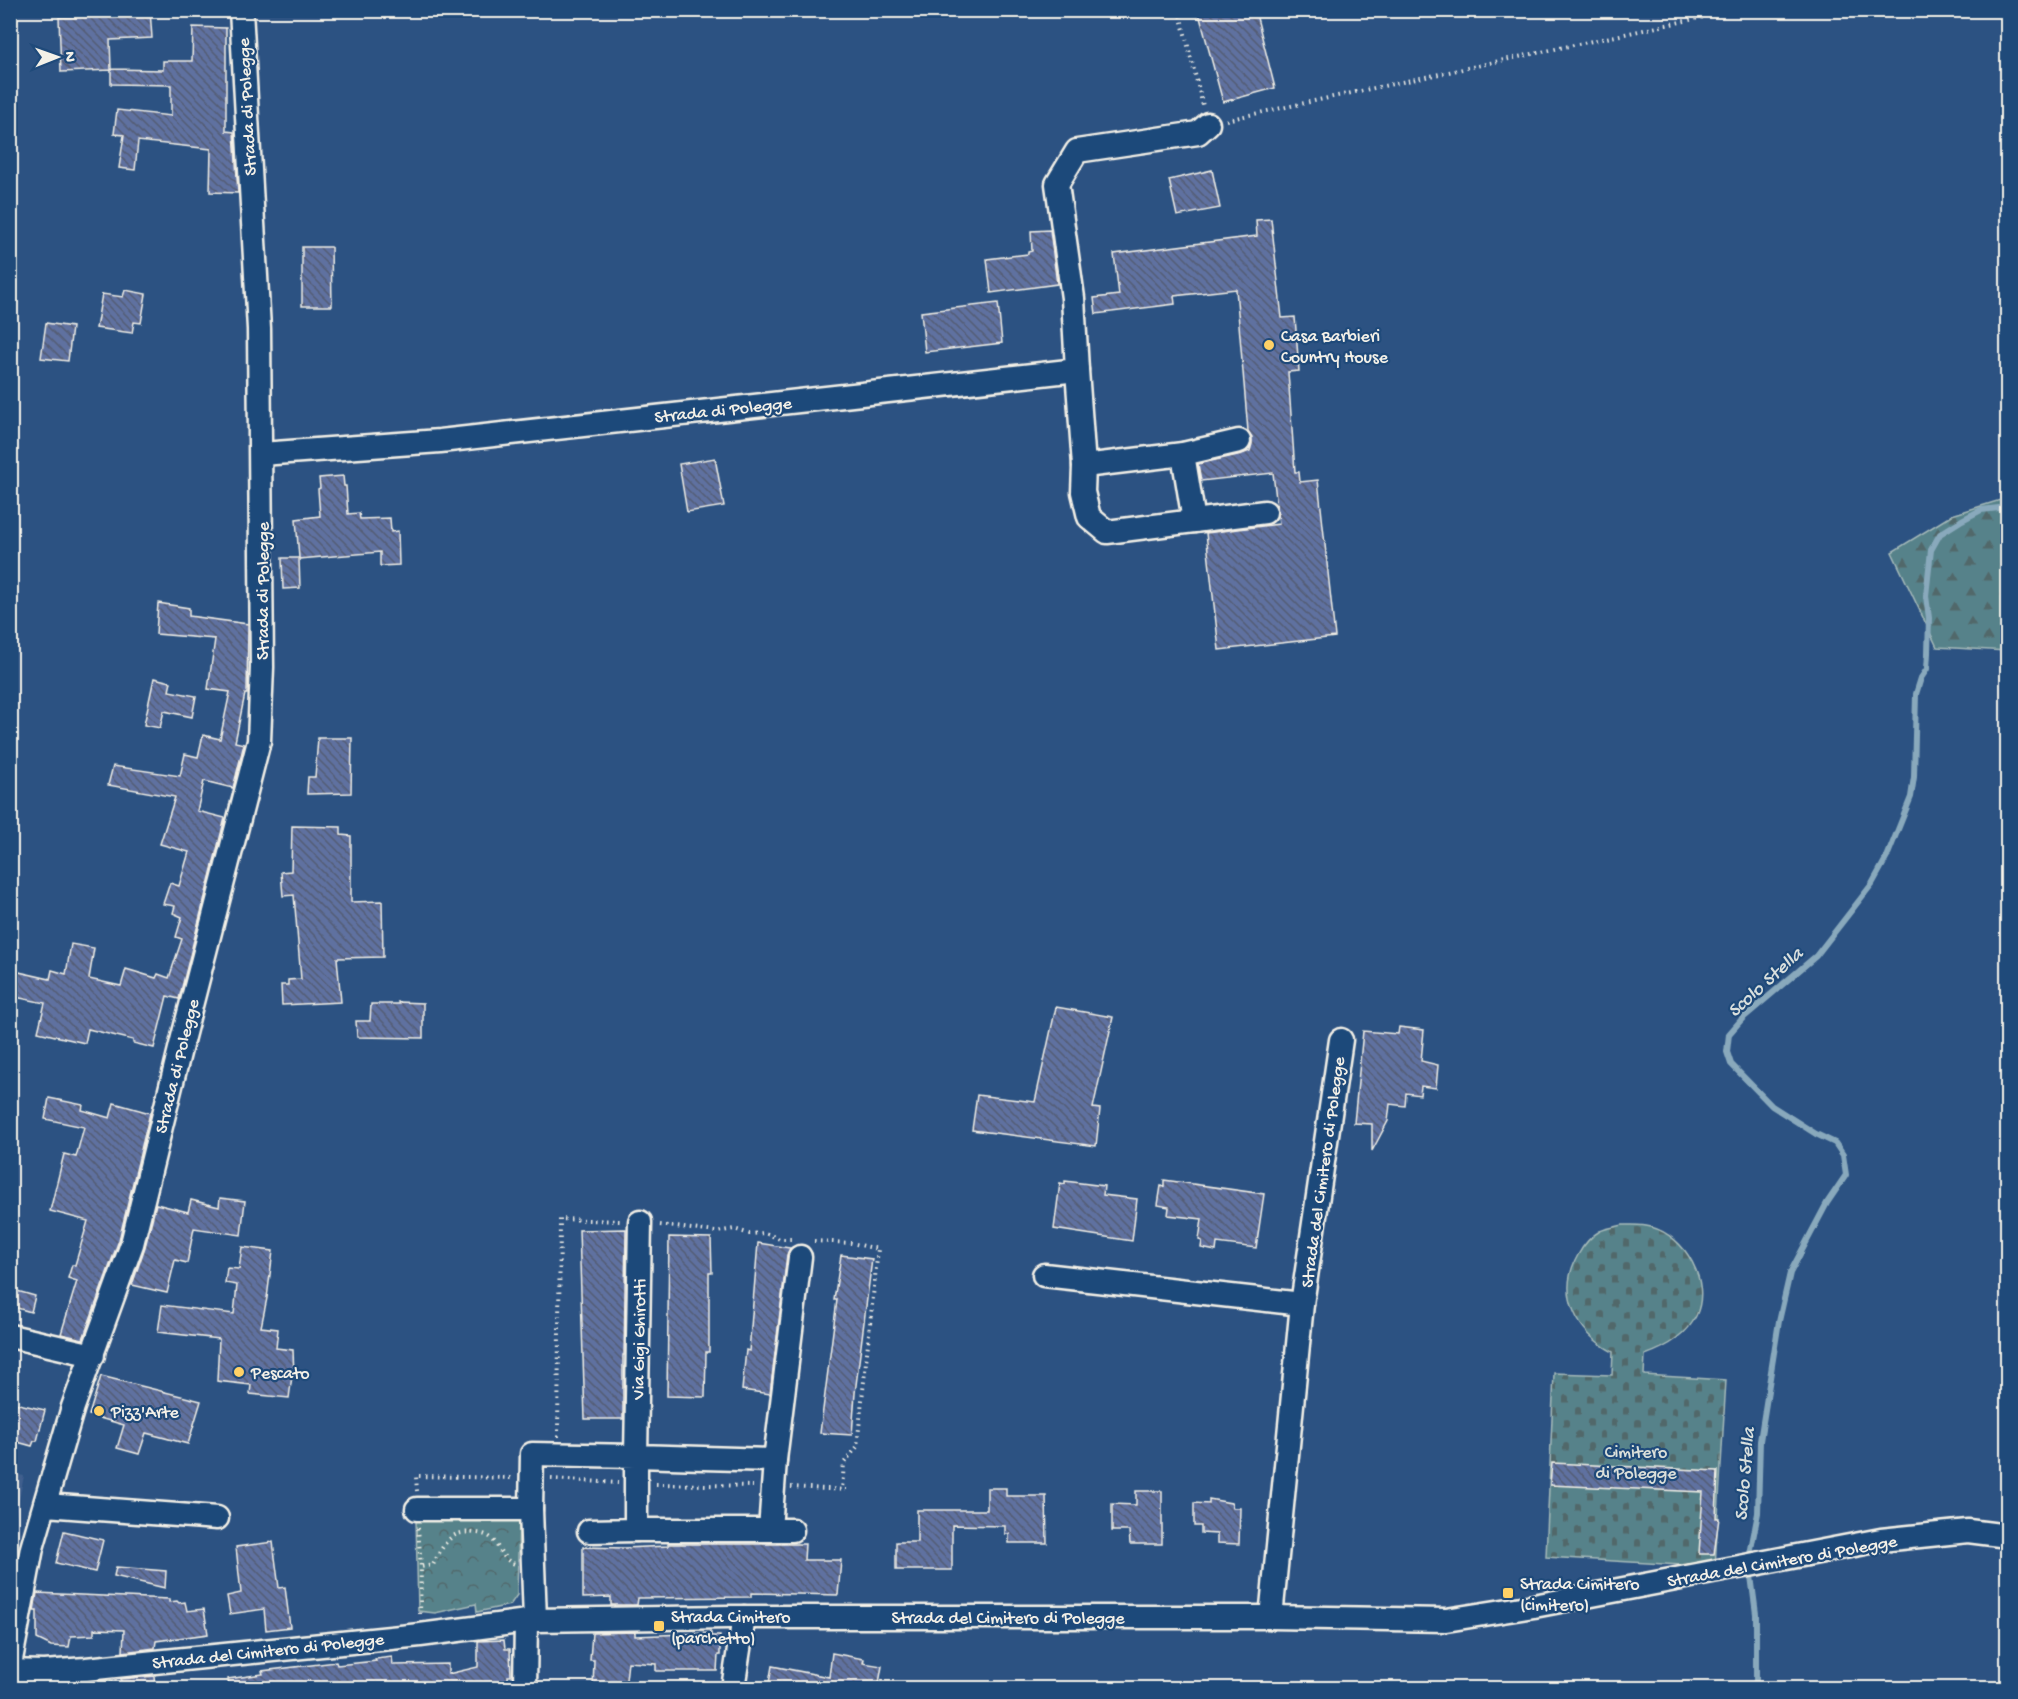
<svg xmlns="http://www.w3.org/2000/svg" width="2018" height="1699" viewBox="0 0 2018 1699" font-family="'Gochi Hand',sans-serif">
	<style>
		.built { fill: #3f5e8d }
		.forest { fill: url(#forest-firs); stroke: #a6bab9; stroke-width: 1.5 }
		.cemetery { fill: url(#cemetery-stones); stroke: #a6bab9; stroke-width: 1.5 }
		.park { fill: url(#park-crowns); stroke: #a6bab9; stroke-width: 1.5 }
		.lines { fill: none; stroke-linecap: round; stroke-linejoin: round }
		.stream { stroke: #89a9bc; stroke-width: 6 }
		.building { fill: url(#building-back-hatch); stroke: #f4f1e8; stroke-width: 1.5 }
		.minor-casing { stroke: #f4f1e8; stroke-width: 27 }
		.path { stroke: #f4f1e8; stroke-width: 4; stroke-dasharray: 1.5 4.5; stroke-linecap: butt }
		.minor { stroke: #1f4a7a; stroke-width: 22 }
		.poi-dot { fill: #ffd166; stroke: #1f4a7a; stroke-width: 2 }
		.labels { text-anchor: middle; stroke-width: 4.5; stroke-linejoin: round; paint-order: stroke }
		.street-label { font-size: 18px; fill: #f4f1e8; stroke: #1f4a7a }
		.poi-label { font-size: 18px; fill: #f4f1e8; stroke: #1f4a7a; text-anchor: start }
		.park-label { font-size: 18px; fill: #dce0da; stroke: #1f4a7a }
		.water-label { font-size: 20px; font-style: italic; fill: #d9dfdd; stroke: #1f4a7a }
	</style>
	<defs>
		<pattern id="forest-firs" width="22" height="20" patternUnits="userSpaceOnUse" patternTransform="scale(1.5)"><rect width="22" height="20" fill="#57828a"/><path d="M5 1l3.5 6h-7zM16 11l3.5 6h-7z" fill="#51686b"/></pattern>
		<pattern id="cemetery-stones" width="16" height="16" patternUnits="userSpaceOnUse" patternTransform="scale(1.5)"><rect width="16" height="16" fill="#57828a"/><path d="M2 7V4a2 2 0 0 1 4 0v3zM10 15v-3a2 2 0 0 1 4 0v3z" fill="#51686b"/></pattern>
		<pattern id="park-crowns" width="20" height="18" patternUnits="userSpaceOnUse" patternTransform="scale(1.5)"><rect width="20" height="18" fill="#57828a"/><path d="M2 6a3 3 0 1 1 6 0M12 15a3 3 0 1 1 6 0" fill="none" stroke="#51686b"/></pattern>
		<pattern id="building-back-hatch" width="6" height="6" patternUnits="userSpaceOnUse" patternTransform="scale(1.5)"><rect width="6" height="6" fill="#5e71a0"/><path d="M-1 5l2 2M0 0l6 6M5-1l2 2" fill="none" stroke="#545c73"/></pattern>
	</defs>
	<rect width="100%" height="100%" fill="#2c5282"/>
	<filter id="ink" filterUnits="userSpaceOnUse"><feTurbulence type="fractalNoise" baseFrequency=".0167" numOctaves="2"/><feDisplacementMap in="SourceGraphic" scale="12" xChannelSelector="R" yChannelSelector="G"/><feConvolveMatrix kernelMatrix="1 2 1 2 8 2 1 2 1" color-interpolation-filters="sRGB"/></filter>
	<g filter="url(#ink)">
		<path class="built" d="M11 1473 24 1476 11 1538 10 1473Z"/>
		<path class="forest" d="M2007 498V651L1937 647 1892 552 1952 515Z"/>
		<path class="cemetery" d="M1623 1225C1632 1225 1642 1224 1651 1227 1685 1236 1712 1282 1696 1316 1686 1337 1665 1348 1645 1355L1644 1375 1726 1380 1715 1567 1546 1557 1554 1373 1612 1375 1613 1352C1577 1333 1556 1294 1578 1255 1583 1246 1591 1236 1600 1231 1606 1228 1616 1227 1623 1225Z"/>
		<g class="park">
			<path d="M416 1519H519L517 1595 510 1605 477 1612 476 1604 435 1613 418 1611Z"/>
			<path d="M111 1679 112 1688H65L66 1685Z"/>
		</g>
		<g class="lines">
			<g class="stream">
				<path d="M1750 1554 1758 1513 1760 1441 1779 1321 1790 1273 1827 1203 1846 1175 1843 1155 1835 1143 1816 1134 1772 1106 1731 1064 1727 1052 1729 1034 1742 1019 1816 956 1872 884 1887 857 1911 797 1914 777 1916 694 1921 678 1927 669 1928 653 1929 618 1926 596 1931 550 1940 534 1962 520 1981 510 2008 507"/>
				<path d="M1751 1576 1756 1614V1680L1754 1688"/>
			</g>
		</g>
		<g class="building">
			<path d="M87 10H150L152 38 110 40 111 69 163 70V61H192L193 27 226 28V131L234 132 238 193 210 192 211 149 138 141 135 170 119 168 124 135 114 134 117 110 171 116V85L111 84V70L61 72 59 17 87 16Z"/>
			<path d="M1198 10H1255L1275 88 1223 102Z"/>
			<path d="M1212 170 1220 208 1177 216 1169 180Z"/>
			<path d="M1271 219 1282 318 1295 317 1299 371 1288 372 1295 472H1299L1300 482 1318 480 1335 637 1219 650 1206 533 1279 524 1273 473 1201 481 1198 464 1242 454 1250 451 1252 444V437L1248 431 1236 289 1174 296 1175 304 1096 314 1094 298 1119 295 1114 254 1257 236 1256 220Z"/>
			<path d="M1050 230 1057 284 991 293 987 259 1028 254V252L1032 251 1031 231Z"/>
			<path d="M302 247H331L332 306H302Z"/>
			<path d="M125 290 146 294 141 323 134 322 132 333 96 328 102 294 123 297Z"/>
			<path d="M998 303 1002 343 925 352 921 312Z"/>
			<path d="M46 323 72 327 68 361 41 358Z"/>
			<path d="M715 458 724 506 687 512 679 464Z"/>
			<path d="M343 476 344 486H346L348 514 359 513 360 519 390 518 391 532 398 531 399 565 380 566V552L299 559 300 588 283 589 282 558H299L296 519 320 516 318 489 320 488 319 478Z"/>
			<path d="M158 603 189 608V616L248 624 247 694H245L235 742 244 744 233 788 204 781 197 811 225 818 179 999 167 996 154 1048 133 1043V1040L88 1029 85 1043 38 1032 45 1003 10 996V970L50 979 52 970 66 974 71 944 94 948 89 979 121 986 126 969 156 978 158 974 169 978 182 939 176 937 182 917 173 913 175 906 163 904 170 883 179 886 189 852 160 844 175 797 108 785 113 766 180 776 185 754 198 757 203 735 220 739 230 692 208 689 215 639 156 634Z"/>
			<path d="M154 678 171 682 169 691 196 696 192 717 164 711 160 728 144 725Z"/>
			<path d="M318 738H352L351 793 307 794 308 777H315Z"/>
			<path d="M292 826 341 827V835L351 836V902L382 901 383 957 337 958 341 1002 282 1005 281 985H288V980L301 979 294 895 283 896 281 872 291 871Z"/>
			<path d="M398 1002 423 1003V1038L357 1037 356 1021H370L371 1004H399Z"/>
			<path d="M1056 1007 1113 1017 1093 1108 1100 1109 1096 1146 972 1130 977 1095 1035 1102Z"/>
			<path d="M1399 1027 1424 1030 1421 1061 1438 1065 1436 1088 1421 1086 1420 1095 1406 1093 1405 1106 1390 1104 1388 1121 1372 1151V1124L1354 1123 1363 1031 1398 1034Z"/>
			<path d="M49 1098 83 1105 82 1110 110 1118 114 1103 150 1113 119 1240 83 1339 61 1334 77 1281 68 1278 72 1265H75L88 1221 50 1211 64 1154 76 1157 84 1127 45 1119Z"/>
			<path d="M1164 1180 1264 1194 1256 1248 1217 1243 1216 1251 1201 1248 1202 1241 1199 1240 1202 1219 1168 1215 1169 1207 1158 1205 1161 1186 1164 1187Z"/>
			<path d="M1065 1181 1104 1186 1103 1195 1137 1199 1132 1241 1054 1229 1060 1183 1065 1184Z"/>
			<path d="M220 1198 245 1201 241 1235 194 1228 187 1263 175 1260 167 1293 132 1285 145 1247 156 1204 188 1212 191 1200 219 1207Z"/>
			<path d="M626 1229 624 1355H623V1419H585L579 1230Z"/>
			<path d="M669 1237 711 1238 712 1273H709V1352H706L705 1397 667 1396Z"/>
			<path d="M758 1243 790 1248 787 1255 770 1394 742 1390 746 1350 749 1351Z"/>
			<path d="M242 1247 273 1251 267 1298 261 1327 278 1329 276 1348 293 1350 294 1376H292L289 1398 250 1394 251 1385 217 1381 219 1339 158 1332 162 1305 234 1314 237 1285 225 1283 227 1268 239 1269Z"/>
			<path d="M841 1255 872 1259 855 1393 852 1435 820 1433 837 1300H834Z"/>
			<path d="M10 1289 35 1296 31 1312 10 1306Z"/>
			<path d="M101 1376 201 1401 188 1444 146 1433 139 1454 117 1448 124 1425 89 1415Z"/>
			<path d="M10 1402 45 1410 37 1441H34L32 1446 10 1440Z"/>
			<path d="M1552 1463 1718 1471 1716 1518H1719L1714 1554H1699L1703 1492 1550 1485Z"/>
			<path d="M987 1488H1006V1496H1046L1047 1543H1009V1534H1005V1526L952 1525V1570H896V1542H917V1510H987Z"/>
			<path d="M1136 1491H1162V1544H1130L1129 1531H1112V1504L1136 1505Z"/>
			<path d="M1209 1499 1231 1503 1233 1508H1240L1239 1544 1217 1543V1534L1201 1533V1526H1194V1503L1209 1504Z"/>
			<path d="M64 1531 103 1540 95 1572 56 1563Z"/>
			<path d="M273 1542 279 1588 285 1587 290 1627 266 1630 264 1609 230 1614 227 1596 241 1593 236 1547Z"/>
			<path d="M668 1544H805L804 1560H841L838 1595 751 1593V1597L638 1598 637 1605H611V1597L583 1598V1547L624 1548 668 1546Z"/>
			<path d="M116 1567 166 1571 165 1588 114 1576Z"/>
			<path d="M37 1593 169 1599V1602L177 1601 179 1603 185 1602 187 1611 204 1609 208 1634 156 1641 155 1648 123 1652 124 1630 94 1629V1635L71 1636 69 1647 51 1646 37 1639V1611H34Z"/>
			<path d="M635 1632V1636L711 1633V1636H720V1655H718L717 1671H656V1664L628 1662 625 1689H593L594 1660H590L592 1633Z"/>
			<path d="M504 1640 505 1649H510L511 1676H508V1689H412V1686L392 1689H229L228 1679 263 1674 262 1671 336 1662 337 1665 376 1661 375 1659 392 1657 393 1665 448 1664V1674L478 1667V1641Z"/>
			<path d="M832 1653 864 1659 863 1663 882 1666 878 1689H768L772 1666 829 1677Z"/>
			<path d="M155 1676 156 1689H120L121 1679Z"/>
		</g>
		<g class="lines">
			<g class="minor-casing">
				<g id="minor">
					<path d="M1077 370 1084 466 1083 492 1089 517 1107 532 1265 512"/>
					<path d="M261 454 440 441 1077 370 1073 298 1057 184 1077 151 1198 133 1208 124"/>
					<path d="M1183 454 1194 521"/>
					<path d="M1084 466 1183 454 1239 441"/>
					<path d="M640 1222 636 1456 775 1460 800 1257"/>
					<path d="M1044 1275 1302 1304"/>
					<path d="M10 1336 93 1355"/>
					<path d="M46 1505 217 1518"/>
					<path d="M417 1509H531L535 1620"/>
					<path d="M531 1509 532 1454 636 1456V1530L589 1531"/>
					<path d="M636 1530H792"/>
					<path d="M770 1530 775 1460"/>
					<path d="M1271 1617 1302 1304 1341 1040"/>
					<path d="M10 1665 32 1548 73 1407 132 1244 183 1037 259 741 262 667 259 329 241 10"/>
					<path d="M10 1671 44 1672 86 1669 420 1635 535 1620 728 1617H1271L1446 1620 1534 1606 1881 1540 1968 1531 2008 1536"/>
					<path d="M525 1688 526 1621"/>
					<path d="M733 1688 744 1617"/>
				</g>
			</g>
			<g class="path">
				<path d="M1179 10 1203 106"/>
				<path d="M1226 120 1736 10"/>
				<path d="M660 1225 716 1232 734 1229 750 1234 765 1233 780 1239H791"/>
				<path d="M814 1241 851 1243 878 1249 857 1447 844 1463 842 1490"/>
				<path d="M558 1437 560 1219 620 1221"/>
				<path d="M551 1479 618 1483"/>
				<path d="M656 1484 753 1486"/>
				<path d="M791 1487 846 1490"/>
				<path d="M417 1491 416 1476 514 1478"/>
				<path d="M418 1528 421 1567"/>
				<path d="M420 1614 421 1567 433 1565C443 1545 450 1529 475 1533 481 1533 489 1535 493 1540 500 1549 503 1560 515 1564"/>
			</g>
			<use href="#minor" class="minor"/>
		</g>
	</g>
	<g class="poi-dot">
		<circle cx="1269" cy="345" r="6"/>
		<circle cx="239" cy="1372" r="6"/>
		<circle cx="99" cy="1411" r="6"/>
		<rect x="1502" y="1587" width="12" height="12" rx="3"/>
		<rect x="653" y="1620" width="12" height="12" rx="3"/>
	</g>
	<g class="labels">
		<g class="street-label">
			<text transform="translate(246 107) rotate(-93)" y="6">Strada di Polegge</text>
			<text transform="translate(723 409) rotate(-6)" y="6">Strada di Polegge</text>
			<text transform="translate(262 591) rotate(-90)" y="6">Strada di Polegge</text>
			<text transform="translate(176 1066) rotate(-76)" y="6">Strada di Polegge</text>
			<text transform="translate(1322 1172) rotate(-82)" y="6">Strada del Cimitero di Polegge</text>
			<text transform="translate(638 1339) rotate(-89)" y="6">Via Gigi Ghirotti</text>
			<text transform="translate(1782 1560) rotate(-10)" y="6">Strada del Cimitero di Polegge</text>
			<text x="1008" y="1623">Strada del Cimitero di Polegge</text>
			<text transform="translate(268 1650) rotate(-6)" y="6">Strada del Cimitero di Polegge</text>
		</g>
		<g class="poi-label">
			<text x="1281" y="341">Casa Barbieri<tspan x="1281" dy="21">Country House</tspan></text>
			<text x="251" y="1378">Pescato</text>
			<text x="111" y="1417">Pizz'Arte</text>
			<text x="1520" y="1589">Strada Cimitero<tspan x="1520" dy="21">(cimitero)</tspan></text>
			<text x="671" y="1622">Strada Cimitero<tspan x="671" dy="21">(parchetto)</tspan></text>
		</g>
		<g class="park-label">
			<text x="1636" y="1457">Cimitero<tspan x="1636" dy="21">di Polegge</tspan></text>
		</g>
		<g class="water-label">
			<text transform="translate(1764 981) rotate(-42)" y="7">Scolo Stella</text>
			<text transform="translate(1743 1474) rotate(-85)" y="7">Scolo Stella</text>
		</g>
	</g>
	<rect width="2018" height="1699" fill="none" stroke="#1f4a7a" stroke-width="36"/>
	<rect x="18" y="18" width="1982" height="1663" fill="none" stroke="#f4f1e8" stroke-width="2" filter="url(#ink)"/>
	<g transform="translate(57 57) rotate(89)" stroke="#1f4a7a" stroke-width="4.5" paint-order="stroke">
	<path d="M0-4.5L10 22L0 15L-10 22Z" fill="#f4f1e8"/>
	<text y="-9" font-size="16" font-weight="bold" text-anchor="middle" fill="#f4f1e8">N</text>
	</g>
</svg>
